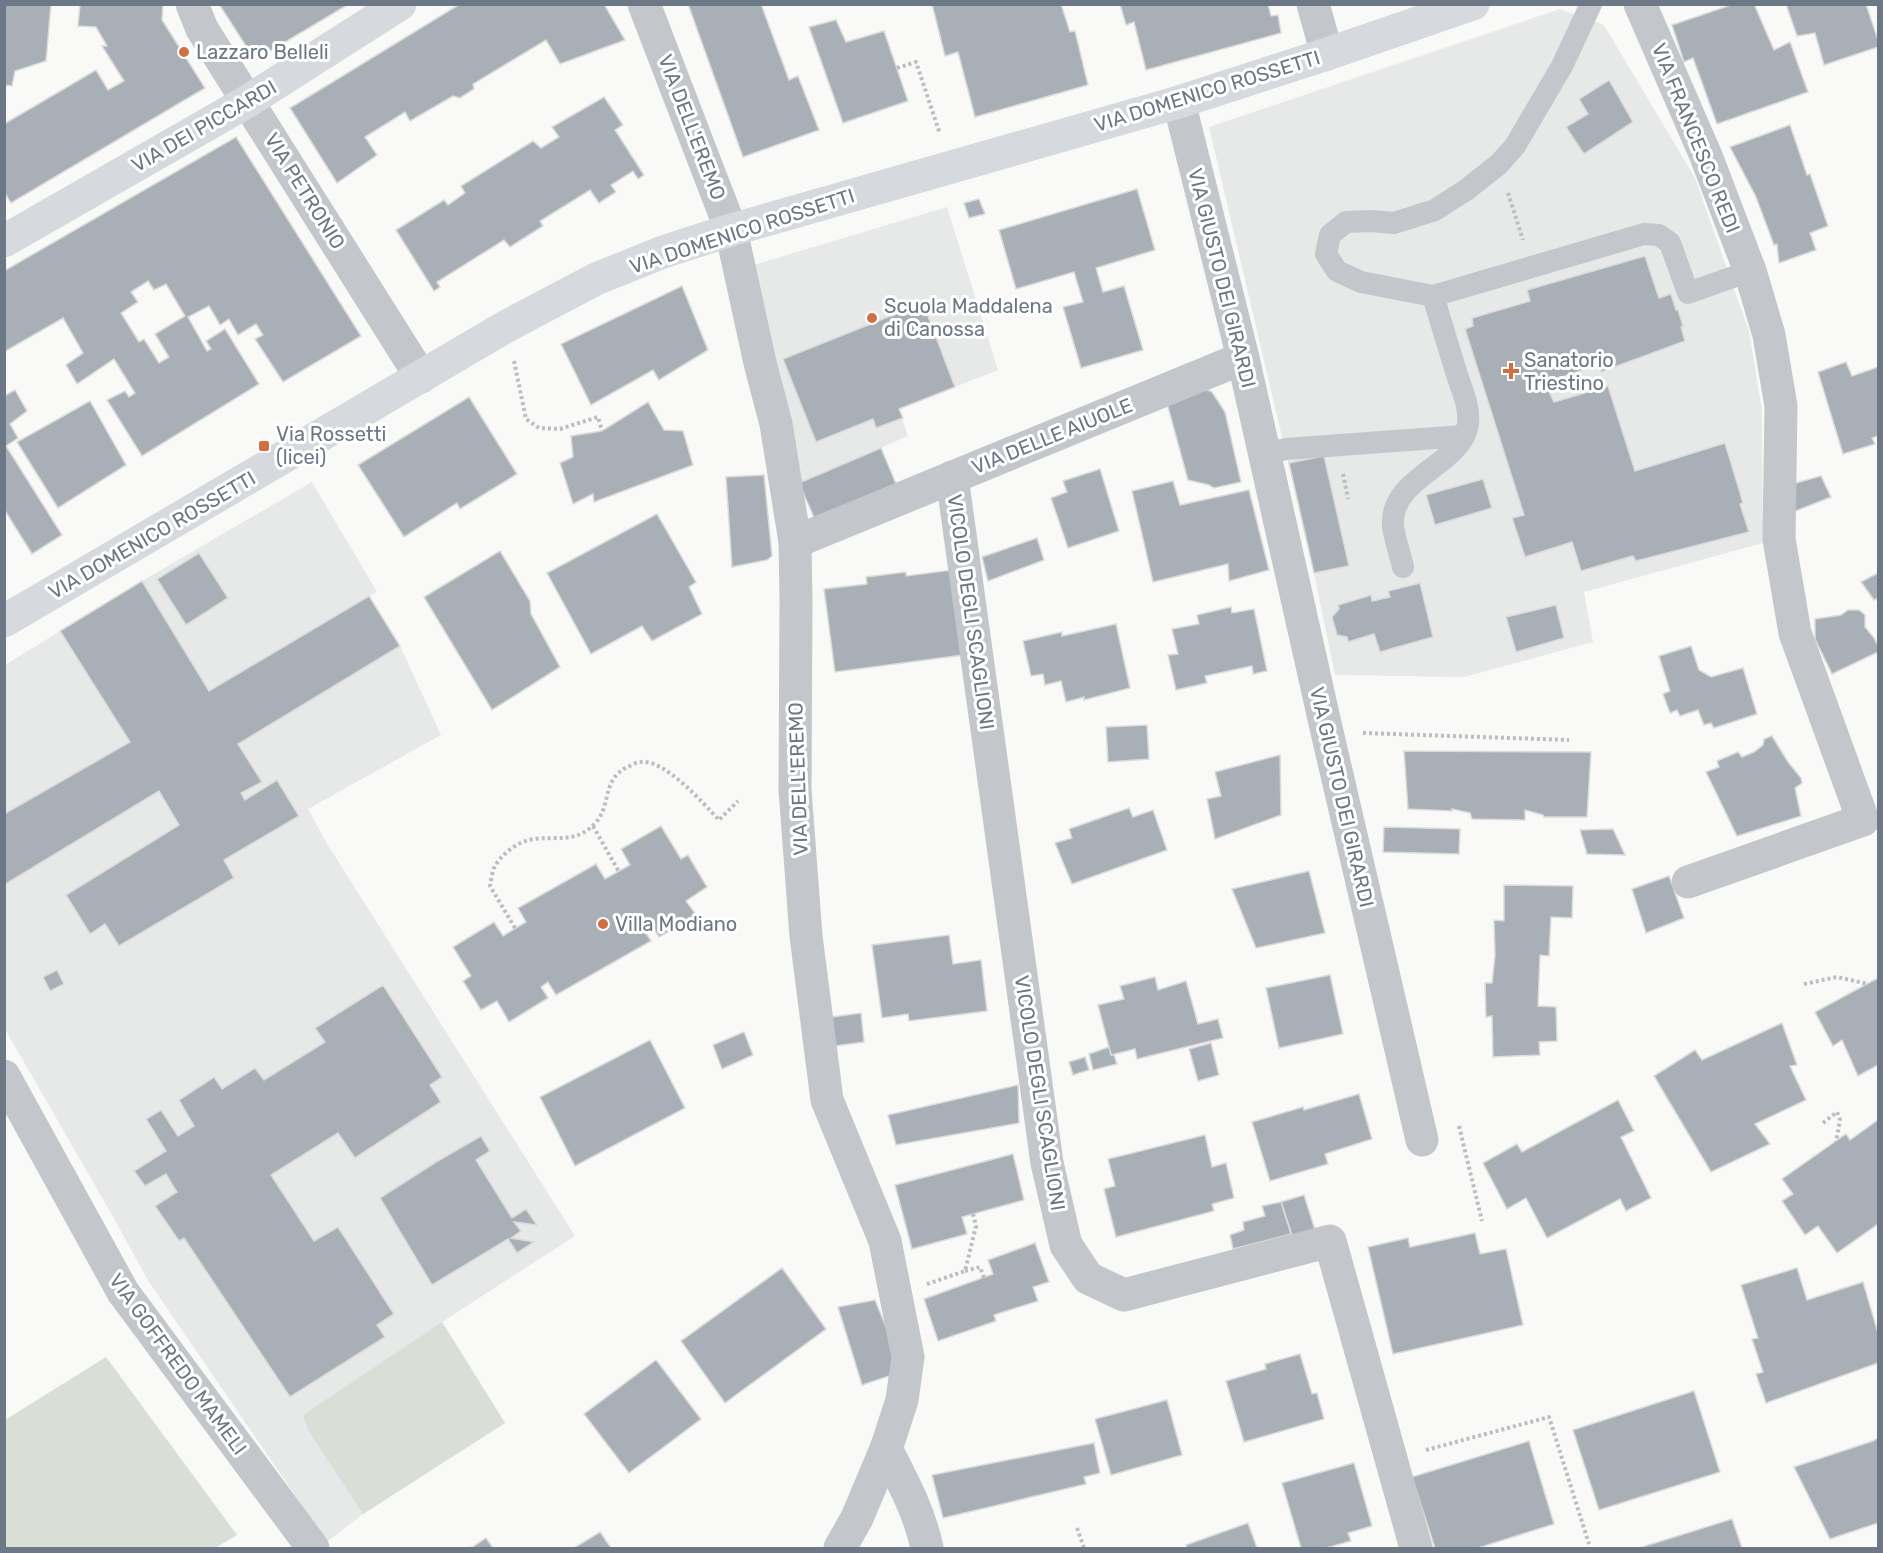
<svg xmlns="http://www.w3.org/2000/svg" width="1883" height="1553" viewBox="0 0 1883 1553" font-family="Rubik,sans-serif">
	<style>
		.built { fill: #e7e8e8 }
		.green { fill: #d9ded7 }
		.building { fill: #a9afb6; stroke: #dbdbda; stroke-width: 1.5; fill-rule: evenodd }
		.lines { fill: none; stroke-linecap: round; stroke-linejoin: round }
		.path { stroke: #bbbec0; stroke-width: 4; stroke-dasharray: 3 3; stroke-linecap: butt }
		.service { stroke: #c3c6ca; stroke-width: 22 }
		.minor { stroke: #c3c6ca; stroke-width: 33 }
		.secondary { stroke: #d6d9dd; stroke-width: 33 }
		.poi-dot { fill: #d06f41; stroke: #fff; stroke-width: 2 }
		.labels { text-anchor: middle; stroke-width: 6; stroke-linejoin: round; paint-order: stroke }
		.poi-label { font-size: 20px; fill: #6c7885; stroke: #fff; text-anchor: start }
		.street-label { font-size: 20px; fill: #6c7885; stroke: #fff }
	</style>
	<rect width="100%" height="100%" fill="#f9f9f8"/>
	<g class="built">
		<path d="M1560 9 1604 25 1695 178 1749 331 1762 411 1763 543 1584 592 1593 642 1464 677 1335 675 1314 573 1209 127Z"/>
		<path d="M947 207 998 370 899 409 908 436 799 483 750 266Z"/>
		<path d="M312 482 377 592 369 596 400 646 441 735 308 809 326 842 575 1236 442 1322 505 1423 363 1514 327 1542 149 1282 112 1215 5 1029V665L142 581Z"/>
	</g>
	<g class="green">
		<path d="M442 1322 505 1423 363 1514 308 1430 303 1415Z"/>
		<path d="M106 1357 237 1535 215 1548H5V1420Z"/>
	</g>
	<g class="building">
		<path d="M4 4H51L46 61 15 71 12 86 4 85Z"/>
		<path d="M80 4H163L162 20 205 88 11 203 4 192V124L96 70 108 90 124 81 102 46H107L96 27 78 26Z"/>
		<path d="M219 4H349L255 60Z"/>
		<path d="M460 4H604L625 40 560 64 546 40 473 84 474 89 460 98 453 96 410 121 405 112 365 137 377 155 337 183 290 108Z"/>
		<path d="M688 4H761L789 80 798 76 819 130 743 157Z"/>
		<path d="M932 4H1061L1070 32 1075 31 1088 85 975 117 958 52 945 56Z"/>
		<path d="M1120 4H1268L1271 16 1278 15 1281 33 1146 70 1134 22 1126 25Z"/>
		<path d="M1734 4H1754L1774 50 1790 42 1808 92 1717 124 1693 58 1684 62 1672 25Z"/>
		<path d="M1786 4H1866L1878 40V47L1824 65 1815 33 1797 36Z"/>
		<path d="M836 20 846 42 884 31 908 101 843 123 809 27Z"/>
		<path d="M1609 80 1633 122 1584 154 1566 127 1588 114 1579 99Z"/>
		<path d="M604 97 623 125 615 130 644 175 638 179 633 171 611 185 616 192 599 203 590 190 540 221 543 226 510 247 504 240 437 282 440 287 434 291 396 230 444 200 448 205 465 193 461 186 533 141 541 148 559 137 552 127Z"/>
		<path d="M1790 125 1807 175 1810 174 1828 226 1810 233 1816 250 1779 263 1777 244 1774 245 1756 197 1730 147Z"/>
		<path d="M236 137 361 336 283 382 255 339 263 335 256 324 238 335 229 319 220 325 209 306 188 317 207 351 211 349 206 341 225 329 259 384 142 456 107 400 125 391 129 397 135 393 114 359 77 384 66 365 83 353 63 318 4 352V271ZM148 281 154 290 166 284 185 316 155 334 169 357 159 363 144 339 139 342 121 313 138 302 131 292Z"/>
		<path d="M1137 189 1155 250 1096 268 1103 292 1124 286 1143 350 1081 368 1063 307 1083 302 1074 272 1016 289 999 230Z"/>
		<path d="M979 199 985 214 969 218 964 203Z"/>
		<path d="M1645 256 1659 298 1671 294 1676 310H1678L1683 326 1681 327 1685 341 1601 372 1598 365 1545 383 1554 402 1608 386 1635 471 1725 443 1743 503 1740 504 1749 532 1636 561 1633 556 1581 571 1572 542 1525 557 1512 518 1524 515 1465 329 1473 326 1472 318 1530 301 1527 290Z"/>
		<path d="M682 286 708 350 659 380 653 370 591 405 561 344Z"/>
		<path d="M923 303 955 387 899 409 903 418 876 428 873 419 816 442 783 359Z"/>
		<path d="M1846 362 1852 376 1878 367V436L1872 438 1875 444 1843 454 1818 372Z"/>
		<path d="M1193 383 1212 392 1225 412 1241 482 1214 488 1209 485 1188 480 1165 396Z"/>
		<path d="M15 390 27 411 10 424 18 438 6 446 62 535 32 554 4 509V396Z"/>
		<path d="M469 397 517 474 460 509 457 503 404 537 358 465Z"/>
		<path d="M90 401 126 465 58 508 17 442Z"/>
		<path d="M648 402 664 430 683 431 693 465 594 502 593 494 573 504 560 463 573 457 571 436 602 431Z"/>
		<path d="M881 448 897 486 816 522 799 483Z"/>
		<path d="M1324 456 1349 566 1314 573 1289 463Z"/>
		<path d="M1100 469 1119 531 1068 548 1051 498 1067 492 1063 481Z"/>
		<path d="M764 475 772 556 767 560 732 567 726 477Z"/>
		<path d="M1821 476 1831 497 1793 512 1792 484Z"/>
		<path d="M1483 479 1492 508 1435 525 1426 495Z"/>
		<path d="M1173 481 1180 505 1249 490 1269 570 1229 581 1228 564 1153 582 1132 491Z"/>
		<path d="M657 514 696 582 689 587 702 614 652 641 642 626 591 654 547 573Z"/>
		<path d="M1037 538 1044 560 988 581 982 557Z"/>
		<path d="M500 551 530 601 531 614 560 667 492 710 424 597Z"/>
		<path d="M199 553 228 598 186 625 157 579Z"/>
		<path d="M952 570 963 655 835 672 824 589 867 584 866 577 906 572V576Z"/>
		<path d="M1878 573V598L1874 600 1861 582Z"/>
		<path d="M142 581 209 691 369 596 400 646 238 744 262 782 241 793 245 800 277 780 299 816 224 860 234 878 119 946 105 924 90 934 66 895 179 825 159 791 4 885V814L130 742 60 631Z"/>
		<path d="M1420 583 1433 637 1380 652 1374 634 1348 642 1347 637 1337 635 1332 617 1339 609 1338 605 1371 595 1372 601 1390 597 1388 591Z"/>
		<path d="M1556 605 1564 638 1516 652 1506 617Z"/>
		<path d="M1231 607 1232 613 1254 609 1267 671 1253 674 1252 666 1205 676 1207 683 1176 690 1168 655 1178 654 1172 629 1199 624 1197 615Z"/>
		<path d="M1848 610H1859L1865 615V627L1874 638 1878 646V652L1832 674 1815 639V619L1841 615Z"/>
		<path d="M1116 624 1130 688 1084 700V697L1066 702 1061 681 1045 685 1043 674 1031 676 1023 641 1062 632V636Z"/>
		<path d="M1691 646 1699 670 1711 677 1743 668 1757 714 1714 728 1711 723 1704 725 1698 710 1680 716 1677 710 1670 713 1663 694 1670 691 1659 656Z"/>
		<path d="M1147 725 1149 759 1108 762 1106 727Z"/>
		<path d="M1772 736 1788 762 1801 778 1802 783 1795 788 1801 816 1737 836 1706 772 1719 767 1717 761 1738 752 1742 757 1754 752 1763 745 1764 739Z"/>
		<path d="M1404 751 1591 752 1587 817H1544L1543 815 1525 810V820L1472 819 1470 813 1452 809V811L1408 809Z"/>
		<path d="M1280 755 1281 815 1215 839 1207 799 1221 796 1215 772Z"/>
		<path d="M1129 808 1133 817 1153 810 1167 850 1072 884 1055 843 1072 838 1069 829Z"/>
		<path d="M661 826 681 859 688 855 707 887 686 901 697 916 659 937 652 926 644 930 651 941 556 995 548 982 541 987 548 998 509 1022 497 1001 481 1010 463 981 471 976 453 947 494 922 503 936 526 922 518 908 596 864 605 879 630 865 621 849Z"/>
		<path d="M1384 827 1460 829 1459 854 1383 852Z"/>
		<path d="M1613 829 1625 855 1587 854 1580 830Z"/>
		<path d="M1309 871 1325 933 1256 948 1232 889Z"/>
		<path d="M1669 876 1684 918 1646 933 1632 889Z"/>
		<path d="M1504 885 1573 886 1572 918 1551 917 1549 956 1540 955 1538 1006 1556 1007 1557 1041 1539 1042 1540 1055 1493 1057 1492 1016 1486 1017 1485 983H1492L1495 956 1494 920 1504 921Z"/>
		<path d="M949 935 953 964 981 960 987 1011 909 1021 908 1014 882 1018 872 945Z"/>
		<path d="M57 970 64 984 50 991 43 977Z"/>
		<path d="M1330 975 1343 1034 1279 1048 1266 988Z"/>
		<path d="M1155 977 1158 990 1186 981 1198 1024 1218 1019 1223 1038 1137 1059 1135 1049 1111 1055 1098 1005 1124 999 1120 986Z"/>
		<path d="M1878 978V1065L1858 1076 1842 1040 1833 1046 1815 1012Z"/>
		<path d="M383 985 442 1077 430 1085 441 1102 355 1158 338 1133 271 1175 314 1241 338 1227 394 1314 377 1325 385 1337 290 1397 184 1238 179 1241 155 1206 177 1192 166 1174 145 1186 134 1171 166 1151 146 1119 161 1110 178 1136 194 1126 179 1100 214 1077 222 1089 255 1068 264 1080 325 1042 315 1028Z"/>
		<path d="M861 1013 864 1042 835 1046 832 1017Z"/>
		<path d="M1782 1023 1797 1065 1790 1066 1806 1100 1755 1124 1770 1144 1711 1172 1654 1076 1695 1050 1702 1060Z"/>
		<path d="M744 1032 753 1055 722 1069 713 1045Z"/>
		<path d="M650 1040 685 1108 575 1166 540 1097Z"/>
		<path d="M1211 1043 1219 1075 1198 1081 1189 1049Z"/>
		<path d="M1109 1047 1111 1055H1114L1117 1064 1093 1070 1089 1054Z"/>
		<path d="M1085 1057 1089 1070 1073 1075 1069 1062Z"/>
		<path d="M1018 1085 1019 1123 896 1145 888 1115Z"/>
		<path d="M1359 1094 1372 1139 1325 1154 1328 1164 1270 1181 1252 1122 1303 1107 1304 1110Z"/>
		<path d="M1618 1100 1634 1131 1621 1137 1651 1198 1626 1211 1620 1199 1547 1238 1526 1198 1507 1209 1483 1163 1517 1144 1522 1152Z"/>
		<path d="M1878 1120V1224L1837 1253 1818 1226 1805 1235 1782 1201 1793 1194 1782 1179 1846 1134 1850 1140Z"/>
		<path d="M1205 1135 1212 1167 1226 1163 1234 1198 1212 1204 1214 1211 1116 1237 1104 1189 1115 1186 1108 1159Z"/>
		<path d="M481 1136 490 1151 476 1160 512 1218 526 1209 537 1225 514 1222 521 1231 511 1238 534 1242 517 1253 508 1239 432 1285 380 1198 436 1162Z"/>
		<path d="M1013 1154 1024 1200 962 1217 967 1234 912 1249 895 1185Z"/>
		<path d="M1304 1195 1316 1233 1293 1238 1281 1202Z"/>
		<path d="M1281 1202 1291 1234 1233 1249 1230 1235 1244 1230 1243 1222 1265 1216 1262 1206Z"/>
		<path d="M1475 1233 1480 1254 1506 1249 1523 1325 1393 1354 1368 1247 1408 1238 1410 1247Z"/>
		<path d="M1035 1243 1049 1282 1033 1287 1038 1301 994 1315 996 1321 938 1341 924 1299 993 1274 988 1260Z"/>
		<path d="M782 1268 826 1329 725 1403 681 1341Z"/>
		<path d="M1797 1268 1807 1300 1863 1282 1878 1333V1363L1766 1403 1756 1374 1763 1372 1752 1339 1758 1338 1741 1285Z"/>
		<path d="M875 1300 895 1349 892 1375 862 1385 838 1307Z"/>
		<path d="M1300 1354 1312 1394 1317 1393 1324 1419 1244 1442 1226 1381 1266 1369 1265 1364Z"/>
		<path d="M656 1360 701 1419 629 1473 584 1414Z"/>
		<path d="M1694 1391 1720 1472 1599 1510 1573 1430Z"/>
		<path d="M1167 1400 1182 1455 1111 1475 1095 1419Z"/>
		<path d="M1878 1438V1523L1830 1539 1794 1467 1873 1441Z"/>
		<path d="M1529 1441 1554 1524 1478 1548H1435L1412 1477Z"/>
		<path d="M1094 1443 1100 1473 1084 1477 1086 1484 943 1518 932 1475Z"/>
		<path d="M1354 1463 1372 1526 1348 1533 1351 1541 1326 1548H1301L1282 1483Z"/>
		<path d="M1732 1519 1742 1548H1639Z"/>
		<path d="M1248 1523 1257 1548H1187L1186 1545Z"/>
		<path d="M600 1532 611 1548H574Z"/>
		<path d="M486 1538 493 1548H468L470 1547 471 1548Z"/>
	</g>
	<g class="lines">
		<g class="path">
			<path d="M897 68 916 62 940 134"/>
			<path d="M1508 193 1523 240"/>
			<path d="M514 361 526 419 539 428 560 429 598 417 602 431"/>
			<path d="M1343 474 1348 499"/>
			<path d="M1363 733 1569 740"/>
			<path d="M593 826 619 872"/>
			<path d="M515 928 490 886C491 880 492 873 494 868 501 854 518 841 534 839 558 836 578 844 597 821 611 804 602 780 627 767 631 766 636 762 640 762 664 758 703 803 719 820L738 801"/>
			<path d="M1804 984 1837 977 1868 984"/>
			<path d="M1823 1123 1837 1112 1840 1120 1836 1142"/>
			<path d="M1459 1126 1482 1221"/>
			<path d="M965 1271 980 1267 984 1278"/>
			<path d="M927 1284 965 1271 976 1226 973 1214"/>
			<path d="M1426 1450 1549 1417 1589 1544"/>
			<path d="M1077 1528 1084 1548"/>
		</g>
		<g class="service">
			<path d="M1591 4 1562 66 1515 146 1499 164 1466 190 1435 210 1394 223 1371 221 1346 222 1330 235 1326 254 1337 271 1361 282 1433 296 1644 234 1659 235 1670 243 1688 293 1750 271"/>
			<path d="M1264 454 1286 449 1463 436"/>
			<path d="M1403 567C1400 554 1395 540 1393 527 1389 476 1461 467 1468 424 1470 407 1462 390 1457 375 1449 348 1441 322 1433 296"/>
		</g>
		<g class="minor">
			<path d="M192 4 202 29 421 377"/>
			<path d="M644 4 731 230 760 363 776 424 795 542 796 600 795 790 806 936 827 1100 885 1241 908 1357 902 1400 886 1449 857 1518 840 1548"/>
			<path d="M1313 4 1327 54"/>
			<path d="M1640 4 1706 156 1750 271 1769 335 1781 406 1779 539 1795 633 1863 820 1688 882"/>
			<path d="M1179 102 1243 358 1327 732 1422 1140"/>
			<path d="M952 477 1047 1163 1066 1245 1088 1278 1124 1295 1330 1241 1416 1548"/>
			<path d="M795 542 1243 358"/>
			<path d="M4 1076 123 1292 313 1548"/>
			<path d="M886 1449C902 1480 920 1513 927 1548"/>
		</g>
		<g class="secondary">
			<path d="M4 241 248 101 400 4"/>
			<path d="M4 621 507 326 596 279 663 252 731 230 1179 102 1327 54 1473 4"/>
		</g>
	</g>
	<g class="poi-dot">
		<circle cx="184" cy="52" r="6"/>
		<circle cx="872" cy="318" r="6"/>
		<path d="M1508 362h6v6h6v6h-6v6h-6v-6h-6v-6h6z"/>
		<rect x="258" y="440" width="12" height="12" rx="3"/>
		<circle cx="603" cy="924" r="6"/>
	</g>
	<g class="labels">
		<g class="poi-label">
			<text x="196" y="59">Lazzaro Belleli</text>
			<text x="884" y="313">Scuola Maddalena<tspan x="884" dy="23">di Canossa</tspan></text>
			<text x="1524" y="367">Sanatorio<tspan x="1524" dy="23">Triestino</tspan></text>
			<text x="276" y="441">Via Rossetti<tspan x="276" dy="23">(licei)</tspan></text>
			<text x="615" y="931">Villa Modiano</text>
		</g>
		<g class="street-label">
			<text transform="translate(1207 91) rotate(-17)" y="7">VIA DOMENICO ROSSETTI</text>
			<text transform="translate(204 126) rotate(-30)" y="7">VIA DEI PICCARDI</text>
			<text transform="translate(692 127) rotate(69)" y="7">VIA DELL'EREMO</text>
			<text transform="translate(1696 138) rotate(68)" y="7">VIA FRANCESCO REDI</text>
			<text transform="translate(305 191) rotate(58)" y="7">VIA PETRONIO</text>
			<text transform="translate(742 231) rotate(-18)" y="7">VIA DOMENICO ROSSETTI</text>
			<text transform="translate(1222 278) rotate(76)" y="7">VIA GIUSTO DEI GIRARDI</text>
			<text transform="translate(1052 436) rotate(-22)" y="7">VIA DELLE AIUOLE</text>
			<text transform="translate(152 535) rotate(-30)" y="7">VIA DOMENICO ROSSETTI</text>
			<text transform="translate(971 612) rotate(82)" y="7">VICOLO DEGLI SCAGLIONI</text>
			<text transform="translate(798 779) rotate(-92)" y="7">VIA DELL'EREMO</text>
			<text transform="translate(1342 797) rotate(77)" y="7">VIA GIUSTO DEI GIRARDI</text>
			<text transform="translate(1040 1093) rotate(81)" y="7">VICOLO DEGLI SCAGLIONI</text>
			<text transform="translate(178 1364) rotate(54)" y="7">VIA GOFFREDO MAMELI</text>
		</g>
	</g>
	<rect width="1883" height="1553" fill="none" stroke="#6c7885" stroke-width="12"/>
</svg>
